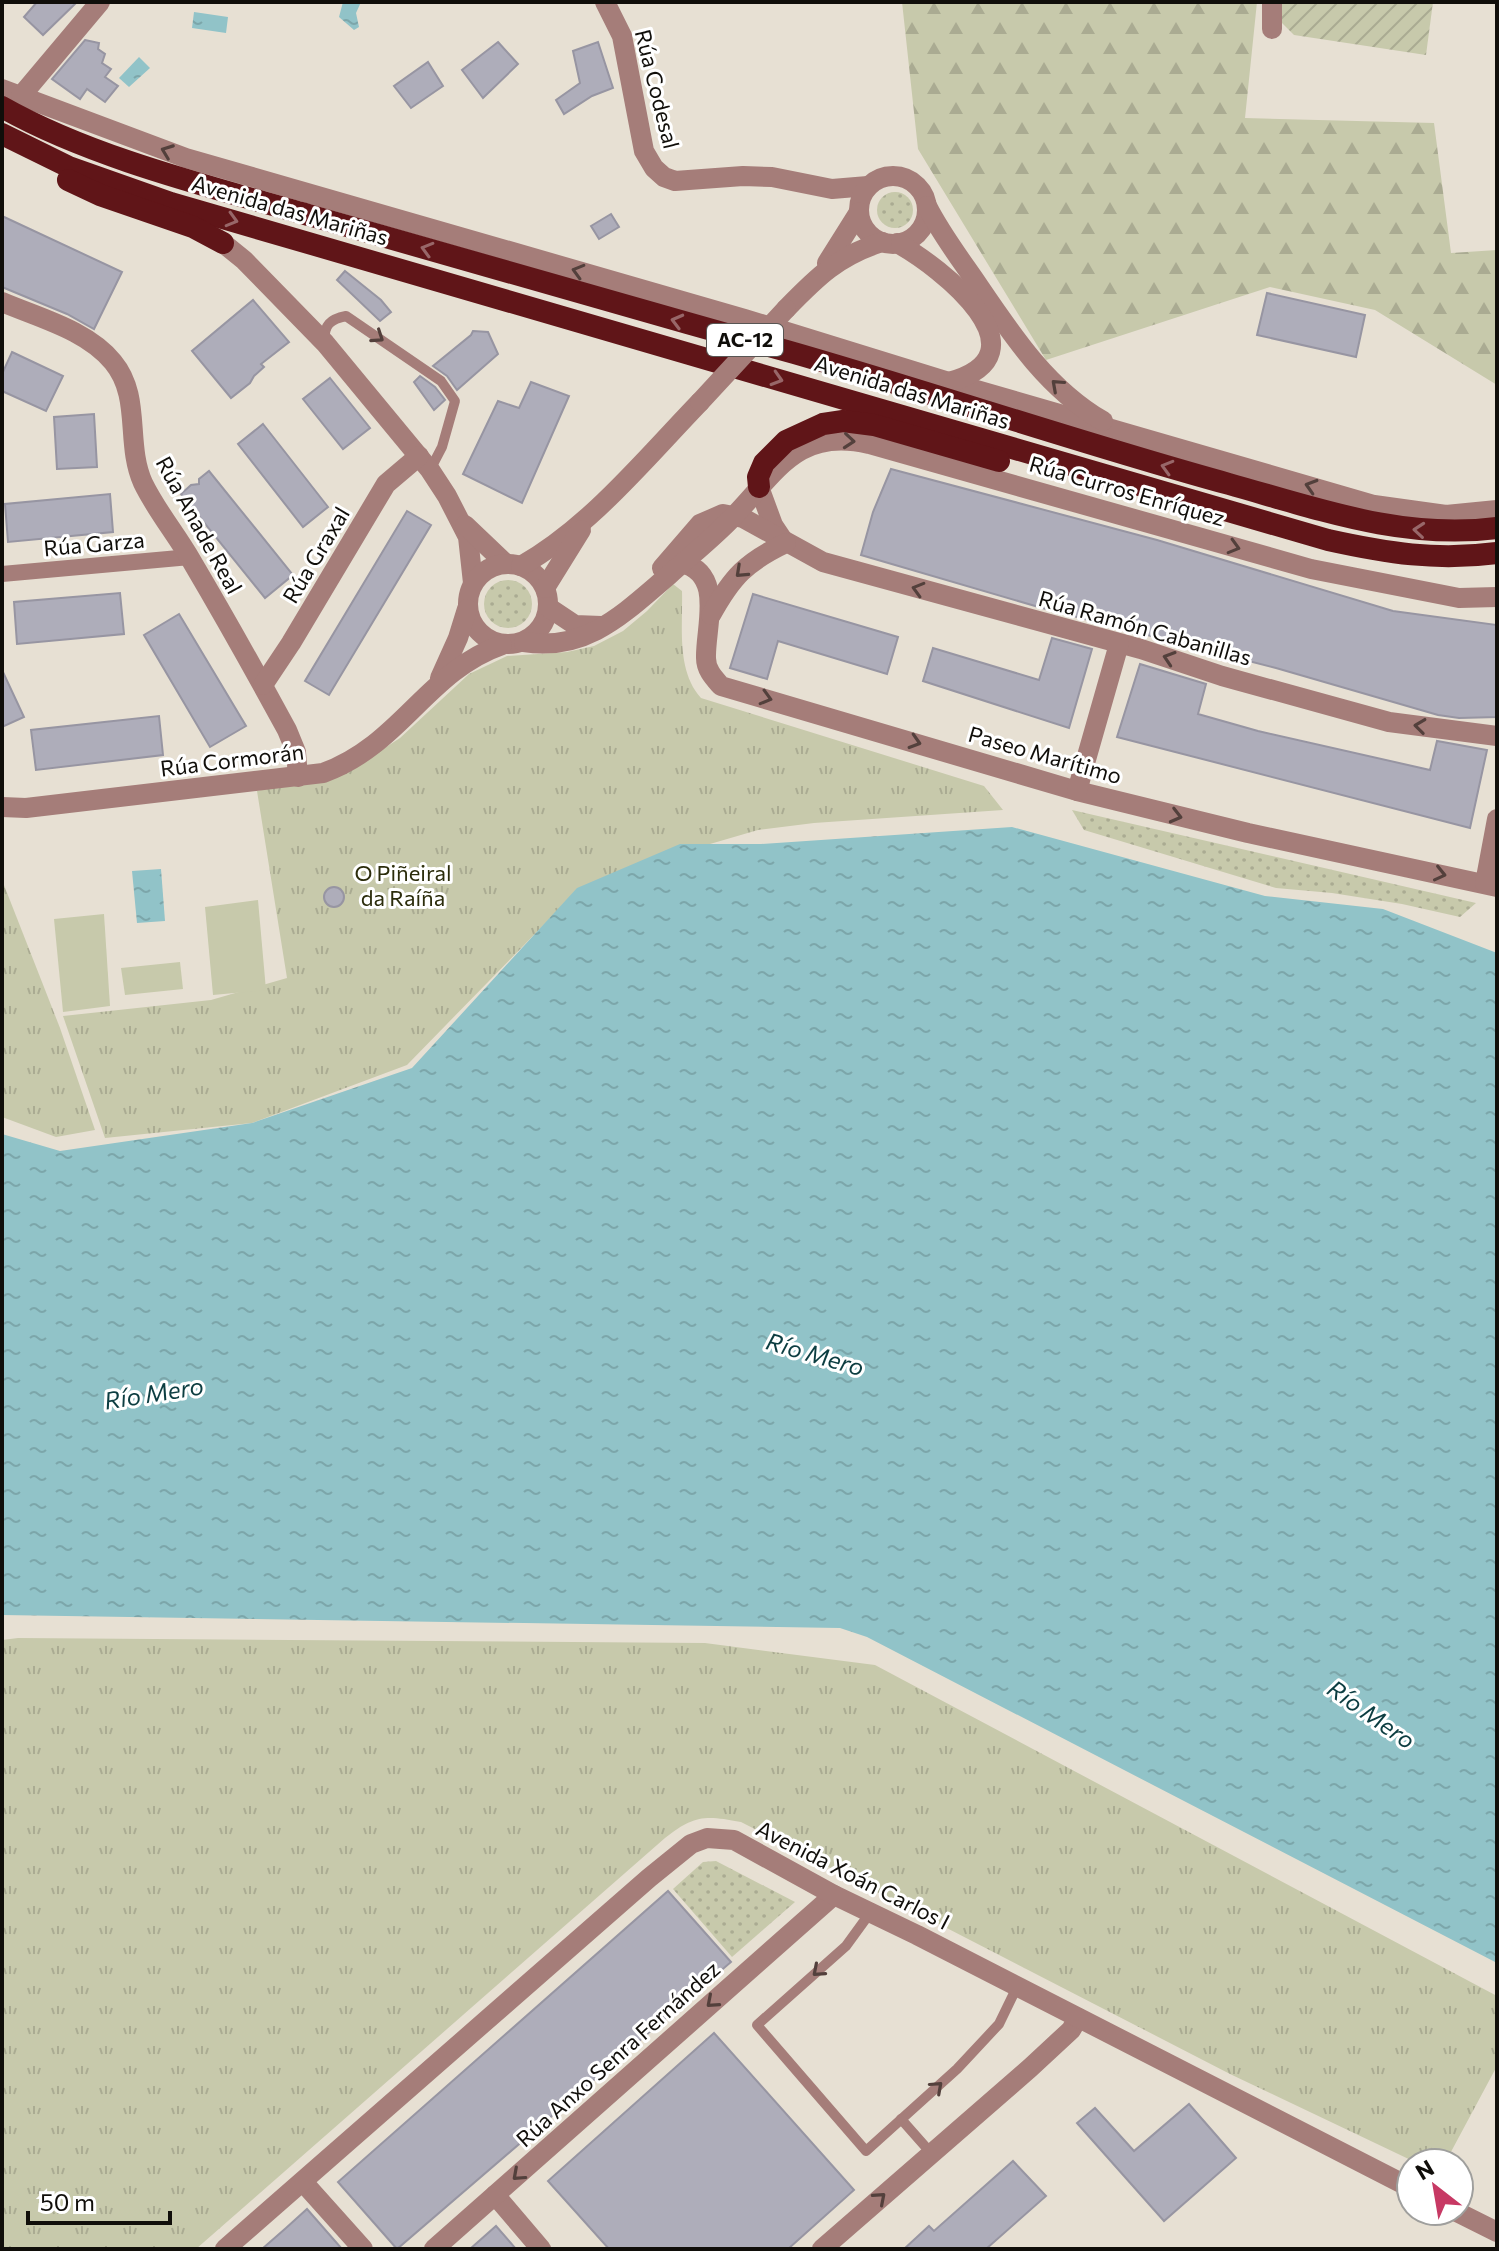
<svg xmlns="http://www.w3.org/2000/svg" width="1499" height="2251" viewBox="0 0 1499 2251" font-family="Commissioner,sans-serif">
	<style>
		.grass { fill: url(#grass-dots) }
		.forest { fill: url(#forest-firs) }
		.park { fill: url(#park-tufts) }
		.garden { fill: url(#garden-furrows) }
		.pitch { fill: #c7c9ab }
		.water { fill: url(#water-ripples) }
		.building { fill: #aeadba; stroke: #9795a2; stroke-width: 2 }
		.lines { fill: none; stroke-linecap: round; stroke-linejoin: round }
		.service { stroke: #a57d79; stroke-width: 10 }
		.pedestrian { stroke: #a57d79; stroke-width: 16 }
		.minor { stroke: #a57d79; stroke-width: 20 }
		.tertiary { stroke: #a57d79; stroke-width: 20 }
		.trunk { stroke: #601518; stroke-width: 22 }
		.minor-bridge { stroke: #a57d79; stroke-width: 20 }
		.oneway { stroke: #53403c }
		.oneway2 { stroke: #986769 }
		.labels { text-anchor: middle; stroke-width: 6; stroke-linejoin: round; paint-order: stroke }
		.shield { fill: #fff; stroke: #585654; stroke-width: 2 }
		.shield-label { font-size: 20px; font-weight: bold; fill: #100e0a }
		.street-label { font-size: 22px; fill: #100e0a; stroke: #fff }
		.park-label { font-size: 22px; fill: #2b2c0b; stroke: #fff }
		.water-label { font-size: 24px; font-style: italic; fill: #0c3d41; stroke: #fff }
	</style>
	<defs>
		<pattern id="grass-dots" width="8" height="8" patternUnits="userSpaceOnUse" patternTransform="scale(2)"><rect width="8" height="8" fill="#c7c9ab"/><path d="M2 2h.1M6 6h.1" fill="none" stroke="#aaab92" stroke-width="1.8" stroke-linecap="round"/></pattern>
		<pattern id="forest-firs" width="22" height="20" patternUnits="userSpaceOnUse" patternTransform="scale(2)"><rect width="22" height="20" fill="#c7c9ab"/><path d="M5 1l3.5 6h-7zM16 11l3.5 6h-7z" fill="#aaab92"/></pattern>
		<pattern id="park-tufts" width="24" height="20" patternUnits="userSpaceOnUse" patternTransform="scale(2)"><rect width="24" height="20" fill="#c7c9ab"/><path d="M3 7l-1-3M5 7V3M7 7l1-3M15 17l-1-3M17 17v-4M19 17l1-3" fill="none" stroke="#aaab92"/></pattern>
		<pattern id="garden-furrows" width="10" height="10" patternUnits="userSpaceOnUse" patternTransform="scale(2)"><rect width="10" height="10" fill="#c7c9ab"/><path d="M-1 1l2-2M0 10L10 0M9 11l2-2" fill="none" stroke="#aaab92"/></pattern>
		<pattern id="water-ripples" width="26" height="14" patternUnits="userSpaceOnUse" patternTransform="scale(2)"><rect width="26" height="14" fill="#91c3c8"/><path d="M2 4q2-2 4 0t4 0M15 11q2-2 4 0t4 0" fill="none" stroke="#7ca6aa"/></pattern>
	</defs>
	<rect width="100%" height="100%" fill="#e7e0d3"/>
	<g class="grass">
		<circle cx="895" cy="210" r="18"/>
		<circle cx="508" cy="604" r="24"/>
		<path d="M1072 810 1476 903 1460 917 1402 904 1332 893 1276 888 1084 830Z"/>
		<path d="M716 1861 795 1902 732 1957 673 1889 703 1862Z"/>
	</g>
	<path class="forest" d="M902 2H1257L1245 118 1434 123 1451 253 1497 250V385L1375 310 1270 287 1046 360 918 149Z"/>
	<g class="park">
		<path d="M673 584 682 591C683 627 676 670 701 698L984 786 1003 810 814 823 758 830 638 865 564 904 407 1065 252 1123 105 1138 63 1016 211 1000 287 978 257 791 357 766 400 738 469 674 507 656 567 652 594 646 623 631 647 611Z"/>
		<path d="M2 880 60 1028 95 1130 56 1137 2 1117Z"/>
		<path d="M18 1638 705 1643 875 1665 1497 1996V2066L1445 2163H1417L1230 2074 741 1822C705 1815 694 1815 665 1838L196 2249H2V1640Z"/>
	</g>
	<path class="garden" d="M1276 2H1433L1426 55 1294 35 1275 16Z"/>
	<g class="pitch">
		<path d="M258 900 266 990 213 995 205 907Z"/>
		<path d="M104 914 110 1006 63 1012 54 919Z"/>
		<path d="M180 962 183 989 125 995 121 968Z"/>
	</g>
	<g class="water">
		<path d="M343 2H361L356 13 359 27 354 30 339 17Z"/>
		<path d="M194 12 228 17 226 33 192 28Z"/>
		<path d="M139 57 150 68 129 87 119 78Z"/>
		<path d="M1012 827 1265 896 1383 909 1497 953V1963L867 1637 840 1628 2 1615V1134L60 1151 252 1123 412 1068 577 888 680 844H761Z"/>
		<path d="M161 869 165 921 137 923 132 871Z"/>
	</g>
	<g class="building">
		<path d="M37 2H77L43 35 24 17Z"/>
		<path d="M85 40 99 43 98 49 105 54 102 63 111 69 105 77 118 86 105 102 87 89 80 99 52 79Z"/>
		<path d="M498 42 518 64 483 98 462 70Z"/>
		<path d="M598 42 613 88 592 96 564 114 556 100 580 83 573 51Z"/>
		<path d="M428 62 443 86 411 108 394 86Z"/>
		<path d="M611 214 619 227 599 239 591 226Z"/>
		<path d="M2 216 122 272 94 329 67 314 2 287Z"/>
		<path d="M345 271 381 300 391 312 380 321 337 280Z"/>
		<path d="M1267 293 1365 315 1356 357 1257 335Z"/>
		<path d="M253 300 289 342 261 364 264 367 254 376 250 383 231 398 192 351Z"/>
		<path d="M473 331 488 332 498 354 457 390 447 376 433 366 471 335Z"/>
		<path d="M12 352 63 376 46 411 2 391V374Z"/>
		<path d="M420 376 435 387 445 400 434 410 414 382Z"/>
		<path d="M330 378 370 428 343 449 303 399Z"/>
		<path d="M531 382 569 396 522 503 463 474 498 401 519 408Z"/>
		<path d="M94 414 97 467 57 469 54 417Z"/>
		<path d="M263 424 328 507 303 527 238 444Z"/>
		<path d="M891 469 1157 540 1393 611 1497 625V717L1459 718 1438 715 1276 668 1042 608 861 555 873 512Z"/>
		<path d="M209 471 293 575 265 598 181 494 191 485 199 484V479Z"/>
		<path d="M110 494 113 532 8 542 5 504Z"/>
		<path d="M407 511 431 525 329 695 305 681Z"/>
		<path d="M120 593 124 634 17 644 14 602Z"/>
		<path d="M753 594 898 637 887 674 778 641 767 679 730 668Z"/>
		<path d="M179 614 246 726 210 747 144 635Z"/>
		<path d="M1052 638 1092 649 1069 728 923 681 933 648 1039 680Z"/>
		<path d="M1140 664 1206 684 1198 714 1258 731 1430 770 1437 741 1487 750 1470 828 1117 737Z"/>
		<path d="M2 670 24 717 2 727Z"/>
		<path d="M159 716 163 755 36 770 31 730Z"/>
		<circle cx="334" cy="897" r="10"/>
		<path d="M668 1891 731 1962 397 2249 338 2182Z"/>
		<path d="M714 2033 854 2190 788 2249H609L548 2181Z"/>
		<path d="M1189 2104 1236 2158 1164 2221 1077 2123 1095 2108 1134 2151Z"/>
		<path d="M1013 2161 1046 2196 986 2249H904L929 2226 934 2231Z"/>
		<path d="M307 2209 342 2249H262L286 2228Z"/>
		<path d="M496 2226 516 2249H470Z"/>
	</g>
	<g class="lines">
		<g class="service">
			<path d="M325 341C323 325 331 319 346 316L441 381 455 401 442 447 430 470"/>
			<path d="M870 1913 846 1946 757 2025 866 2151 957 2069 999 2024 1017 1987"/>
			<path d="M901 2119 931 2153"/>
		</g>
		<path class="pedestrian" d="M2 574 190 557"/>
		<g class="minor">
			<path d="M605 2 622 36 644 151 654 168 664 177 675 181 743 176 772 177 832 189 868 186"/>
			<path d="M1272 2V29"/>
			<path d="M2 89 186 158 745 319 949 382 1374 505 1446 515 1497 510"/>
			<path d="M21 96 100 2"/>
			<circle cx="893" cy="210" r="34"/>
			<path d="M927 206C940 232 958 256 974 279 1010 332 1046 388 1103 421"/>
			<path d="M223 243 244 260 325 343 430 470 447 496 468 537 473 583"/>
			<path d="M897 243C941 267 1051 354 949 382"/>
			<path d="M827 263 859 212"/>
			<path d="M2 302C39 318 87 330 113 362 142 397 125 443 143 483 156 510 176 534 191 560 224 616 256 673 287 730L296 752 298 777"/>
			<path d="M786 309C817 277 838 256 882 242"/>
			<path d="M759 487 773 525 783 540"/>
			<path d="M465 525 506 564"/>
			<path d="M682 563C725 574 705 628 706 658 706 670 714 678 721 686L1077 791 1248 833 1497 887"/>
			<circle cx="508" cy="604" r="40"/>
			<path d="M521 566C591 526 644 460 700 402"/>
			<path d="M662 568 700 524 723 514 743 518 823 562 1141 649 1222 676 1389 722 1497 736"/>
			<path d="M545 588 581 530"/>
			<path d="M548 607 575 625 601 626"/>
			<path d="M711 615C732 577 746 562 786 543"/>
			<path d="M524 642C587 652 624 613 669 575 690 556 713 538 733 517 776 473 797 427 869 444L1311 569 1459 598 1497 597"/>
			<path d="M440 678 458 638 467 609"/>
			<path d="M263 685 291 643 386 484 419 456"/>
			<path d="M1077 791 1119 644"/>
			<path d="M2 807 26 808 323 773C401 745 427 671 502 645"/>
			<path d="M1485 883 1497 819"/>
			<path d="M303 2182 363 2249"/>
			<path d="M495 2195 541 2249"/>
			<path d="M434 2249 834 1895"/>
			<path d="M822 2249 1030 2068 1071 2030 1078 2018"/>
		</g>
		<g class="tertiary">
			<path d="M1455 2211 1497 2232"/>
			<path d="M225 2249 649 1878 691 1844 707 1838 734 1840 834 1895 917 1935 1411 2188"/>
		</g>
		<g class="trunk">
			<path d="M2 107C92 158 212 187 312 216 472 262 633 308 794 353 940 395 1083 444 1229 484 1318 509 1403 540 1497 528"/>
			<path d="M2 134 69 167 171 203 1328 540C1387 553 1436 561 1497 553"/>
			<path d="M68 180 100 195 193 227 223 243"/>
			<path d="M759 487 758 477 764 463 786 441 823 424 843 421 874 425 999 461"/>
		</g>
		<path class="minor-bridge" d="M700 402 786 309"/>
	</g>
	<defs><path id="oneway-chevron" d="M-2-3.5L2.5 0L-2 3.5" fill="none" stroke-width="1.6" stroke-linecap="round" stroke-linejoin="round" transform="scale(2)"/></defs>
	<g class="oneway">
		<use href="#oneway-chevron" transform="translate(167 151) rotate(-159)"/>
		<use href="#oneway-chevron" transform="translate(578 271) rotate(-164)"/>
		<use href="#oneway-chevron" transform="translate(378 337) rotate(34)"/>
		<use href="#oneway-chevron" transform="translate(1057 385) rotate(-138)"/>
		<use href="#oneway-chevron" transform="translate(849 441) rotate(5)"/>
		<use href="#oneway-chevron" transform="translate(1311 486) rotate(-163)"/>
		<use href="#oneway-chevron" transform="translate(1234 547) rotate(16)"/>
		<use href="#oneway-chevron" transform="translate(741 572) rotate(137)"/>
		<use href="#oneway-chevron" transform="translate(918 589) rotate(-164)"/>
		<use href="#oneway-chevron" transform="translate(1169 658) rotate(-162)"/>
		<use href="#oneway-chevron" transform="translate(766 698) rotate(16)"/>
		<use href="#oneway-chevron" transform="translate(1420 726) rotate(-173)"/>
		<use href="#oneway-chevron" transform="translate(915 742) rotate(17)"/>
		<use href="#oneway-chevron" transform="translate(1176 816) rotate(14)"/>
		<use href="#oneway-chevron" transform="translate(1440 874) rotate(13)"/>
		<use href="#oneway-chevron" transform="translate(818 1971) rotate(139)"/>
		<use href="#oneway-chevron" transform="translate(712 2002) rotate(139)"/>
		<use href="#oneway-chevron" transform="translate(937 2087) rotate(-42)"/>
		<use href="#oneway-chevron" transform="translate(518 2175) rotate(138)"/>
		<use href="#oneway-chevron" transform="translate(880 2198) rotate(-41)"/>
	</g>
	<g class="oneway2">
		<use href="#oneway-chevron" transform="translate(232 220) rotate(16)"/>
		<use href="#oneway-chevron" transform="translate(427 249) rotate(-164)"/>
		<use href="#oneway-chevron" transform="translate(677 321) rotate(-165)"/>
		<use href="#oneway-chevron" transform="translate(777 379) rotate(17)"/>
		<use href="#oneway-chevron" transform="translate(1167 467) rotate(-164)"/>
		<use href="#oneway-chevron" transform="translate(1419 530) rotate(-175)"/>
	</g>
	<g class="labels">
		<rect class="shield" x="707" y="324" width="76" height="32" rx="6"/>
		<g class="shield-label">
			<text x="745" y="347">AC-12</text>
		</g>
		<g class="street-label">
			<text transform="translate(657 89) rotate(76)" y="8">Rúa Codesal</text>
			<text transform="translate(290 210) rotate(16)" y="8">Avenida das Mariñas</text>
			<text transform="translate(912 392) rotate(17)" y="8">Avenida das Mariñas</text>
			<text transform="translate(1127 491) rotate(16)" y="8">Rúa Curros Enríquez</text>
			<text transform="translate(199 525) rotate(61)" y="8">Rúa Anade Real</text>
			<text transform="translate(94 544) rotate(-5)" y="8">Rúa Garza</text>
			<text transform="translate(316 555) rotate(-59)" y="8">Rúa Graxal</text>
			<text transform="translate(1145 628) rotate(16)" y="8">Rúa Ramón Cabanillas</text>
			<text transform="translate(1045 755) rotate(16)" y="8">Paseo Marítimo</text>
			<text transform="translate(232 760) rotate(-7)" y="8">Rúa Cormorán</text>
			<text transform="translate(853 1875) rotate(27)" y="8">Avenida Xoán Carlos I</text>
			<text transform="translate(618 2054) rotate(-42)" y="8">Rúa Anxo Senra Fernández</text>
		</g>
		<g class="park-label">
			<text x="403" y="881">O Piñeiral<tspan x="403" dy="25">da Raíña</tspan></text>
		</g>
		<g class="water-label">
			<text transform="translate(815 1355) rotate(16)" y="8">Río Mero</text>
			<text transform="translate(154 1394) rotate(-9)" y="8">Río Mero</text>
			<text transform="translate(1371 1715) rotate(35)" y="8">Río Mero</text>
		</g>
	</g>
	<rect width="1499" height="2251" fill="none" stroke="#100e0a" stroke-width="8"/>
	<g transform="translate(1435 2187) rotate(329)"><circle r="38" fill="#ffffff" stroke="#9f9f9d" stroke-width="2"/>
	<path d="M0-6L14 30L0 20L-14 30Z" fill="#c73964"/>
	<text y="-12" font-size="22" font-weight="bold" text-anchor="middle" fill="#100e0a">N</text>
	</g>
	<path d="M28 2211v12h142v-12" fill="none" stroke="#100e0a" stroke-width="4"/>
	<text x="40" y="2211" font-size="24" fill="#100e0a" stroke="#ffffff" stroke-width="6" paint-order="stroke">50 m</text>
</svg>
